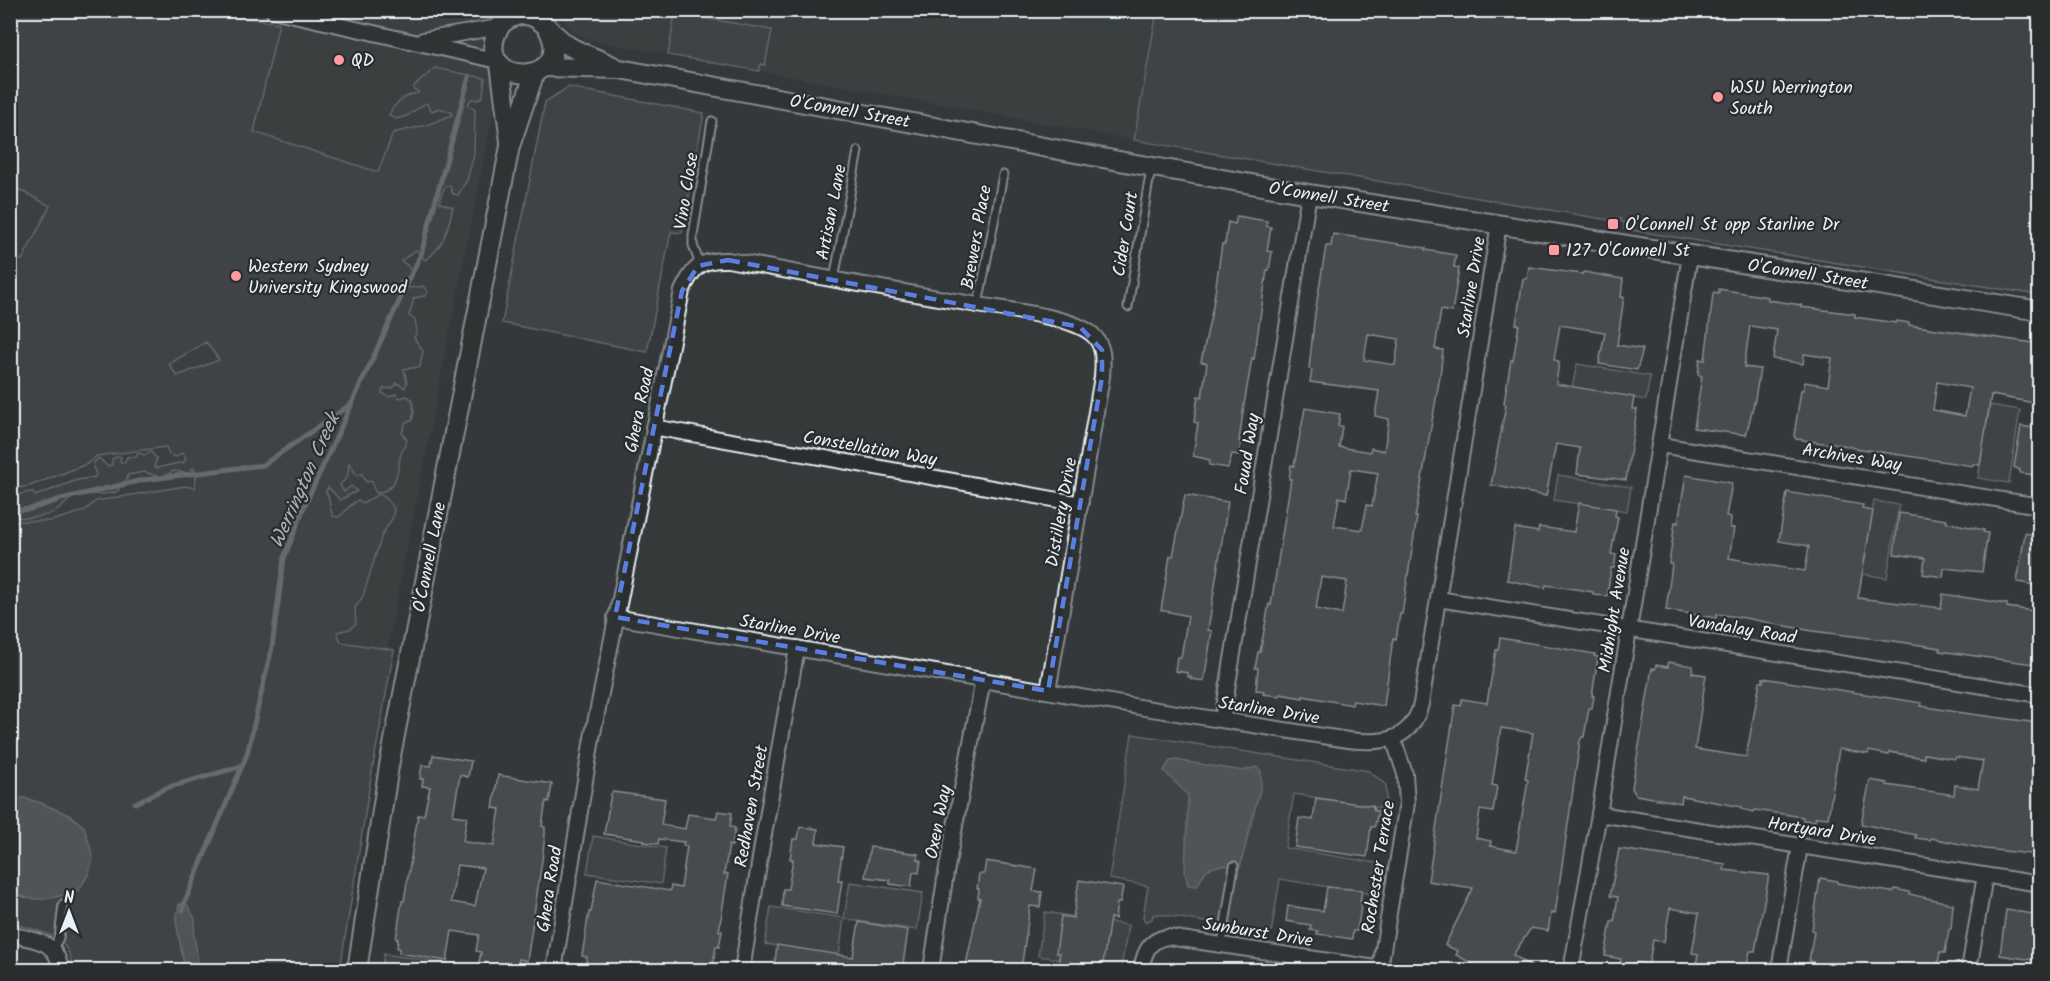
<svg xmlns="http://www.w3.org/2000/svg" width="2050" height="981" viewBox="0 0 2050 981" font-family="Kalam,sans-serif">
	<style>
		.built { fill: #424647 }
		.green { fill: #4d5152; stroke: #9aa1a5; stroke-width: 1.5; fill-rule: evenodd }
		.water { fill: #707579; stroke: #a0a7ac; stroke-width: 1.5 }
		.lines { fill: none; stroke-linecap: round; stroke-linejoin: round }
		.stream { stroke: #a0a7ac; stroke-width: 5 }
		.building { fill: #5f6365; stroke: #e8f1f8; stroke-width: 1.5; fill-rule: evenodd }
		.lane-casing { stroke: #e8f1f8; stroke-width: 11 }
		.street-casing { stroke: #e8f1f8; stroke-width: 18 }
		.secondary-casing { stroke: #e8f1f8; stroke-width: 22 }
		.lane { stroke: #2a2d2e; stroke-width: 7 }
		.street { stroke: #2a2d2e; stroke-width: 14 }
		.secondary { stroke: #2a2d2e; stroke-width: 18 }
		.marked { fill: none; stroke: #5a7fe2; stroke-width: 4.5; stroke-dasharray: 12 8; stroke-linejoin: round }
		.poi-dot { fill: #ff9aa2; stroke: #2a2d2e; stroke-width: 2 }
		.labels { text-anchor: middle; stroke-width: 4.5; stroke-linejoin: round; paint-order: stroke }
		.poi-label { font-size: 18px; fill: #e8f1f8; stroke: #2a2d2e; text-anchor: start }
		.street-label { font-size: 18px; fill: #e8f1f8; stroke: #2a2d2e }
		.water-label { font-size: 20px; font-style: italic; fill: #acb3b8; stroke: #2a2d2e }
	</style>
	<rect width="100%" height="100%" fill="#35393a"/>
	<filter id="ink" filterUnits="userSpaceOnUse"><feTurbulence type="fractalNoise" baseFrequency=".0167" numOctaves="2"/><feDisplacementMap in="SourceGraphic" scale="12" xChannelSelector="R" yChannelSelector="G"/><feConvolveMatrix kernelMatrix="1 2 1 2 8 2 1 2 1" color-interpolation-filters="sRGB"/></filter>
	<g filter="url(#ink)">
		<g class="built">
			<path d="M10 11H511L501 72 387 649 11 588Z"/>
			<path d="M562 11H1157L1134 140 601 42 587 39 571 30 563 19Z"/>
		</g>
		<g class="green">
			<path d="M121 10 141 12 142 10H191L279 23 254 132 378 172 393 133 427 125 452 115 451 112 439 108 432 111 426 103 407 116 396 119 389 115C393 104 407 94 418 93V91L414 90V86L435 68 485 78 483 96 478 100 471 99 468 105 475 110 474 155 467 180 458 195 453 194 449 185C443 187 440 196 440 203L453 207C448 228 444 248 425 260L416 250 401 261 407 265 411 272 407 278 400 282 410 288 423 286 428 292 425 296 414 298 409 316 415 320 417 331 414 338 423 351 420 367 404 369 407 383 405 388 397 383 393 388 383 389 382 393 389 397 396 394 400 398 406 396 412 399 414 411 412 421 406 422 402 433 407 440C405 445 403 450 401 454 396 471 400 490 376 493L373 487 372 481 366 482 362 474 357 476 349 463 348 476 340 485 344 492 351 486 357 491 340 500 328 487 326 492C331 500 329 508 333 516L338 517C346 512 350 504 358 500L363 503 379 494 385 497 394 508 393 517 382 535 363 596 355 608 356 624 350 629 337 632 341 642 394 650 371 777 340 970H71C74 934 37 931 11 923V521H51L84 511 96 501 185 486 195 488 196 473 193 468 189 473 174 471 162 477 144 472 128 475 127 479 120 485 118 491C105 497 90 492 76 496 68 499 65 505 58 510 50 516 26 519 17 517L16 512 11 511V496C19 495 24 492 33 492L35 496 77 480 95 477 96 473 93 468 94 462 99 458 107 466 112 465V459L118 456 121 457 120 462 124 463 127 457H136L138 453 145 455 150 451 157 459 154 467 157 468 178 463H183L186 458 182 453 176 457 169 455 166 447 97 456 87 464 30 486 11 489 10 254 22 260 50 206 11 185V11ZM206 342 219 360 177 376 169 364Z"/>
			<path d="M1157 11H2039V295L1624 229V222H1621V219L1610 218 1609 220 1134 140Z"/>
			<path d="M675 13 772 30 765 65 761 64 759 71 668 55Z"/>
			<path d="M568 87 704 113 682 233 671 232 647 352 502 323 545 102Z"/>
			<path d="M1577 364 1650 376 1646 400 1572 388Z"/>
			<path d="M1990 405 2020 410 2009 483 1978 478Z"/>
			<path d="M1558 475 1631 487 1627 511 1554 500Z"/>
			<path d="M1874 501 1899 505 1887 578 1862 574Z"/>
			<path d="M1132 734 1369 771 1386 785V809L1294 794 1285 848 1377 863 1372 894 1280 879 1271 934 1159 914 1153 915 1152 919 1145 922 1143 917 1148 886 1109 879Z"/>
			<path d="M593 836 666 848 661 884 587 873Z"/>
			<path d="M850 882 923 893 917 930 844 919 839 955 765 944 771 907 844 918Z"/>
			<path d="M1045 912 1128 925 1121 969 1038 956Z"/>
			<path d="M384 954 494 970H381Z"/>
		</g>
		<g class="water">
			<path d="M1175 760 1243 771 1256 767 1261 771V785L1240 867C1230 865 1212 864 1205 872 1202 877 1200 881 1197 886L1188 885 1185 872 1188 795 1164 771 1170 761Z"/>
			<path d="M24 798 41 803 71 816 84 827 93 857 89 873 79 890C56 898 33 905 11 891V799Z"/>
			<path d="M179 904 187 905 195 919 194 936 199 966 202 970H185L176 921Z"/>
		</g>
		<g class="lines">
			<g class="stream">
				<path d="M485 10V13"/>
				<path d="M10 511 30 509 61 499 143 480 263 465 351 404"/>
				<path d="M135 803 166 788 242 766"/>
				<path d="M183 910V906L247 754 272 647 284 558 304 507 421 254 469 77"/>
			</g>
		</g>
		<g class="building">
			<path d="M1237 216 1267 221 1266 226 1271 227 1267 251 1272 252 1269 270H1267L1254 359 1252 358 1244 405 1239 441H1241L1239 455 1232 454 1228 468 1209 465 1210 460 1193 456 1198 423 1194 422 1198 396 1202 397 1207 363 1201 362 1213 306 1222 244H1225L1228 222 1235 224Z"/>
			<path d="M1333 234 1426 248 1425 250 1456 255 1454 267 1459 268 1452 312 1441 310 1435 349 1443 350 1440 376 1416 513 1415 517H1417L1402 614H1400L1396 639 1393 638 1384 706 1353 701 1352 705 1303 696V698L1280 694V696L1263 694 1264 691 1256 690 1258 668H1255L1258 652H1260L1269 604 1271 605 1291 479H1289L1291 465 1294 466 1305 408 1340 414 1338 426H1342L1339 447 1370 452 1371 448 1384 451 1389 419 1375 416 1379 391 1310 382 1312 370 1309 369 1315 313 1326 246H1331ZM1368 334 1399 339 1395 365 1364 360ZM1351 469 1378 473 1372 506 1367 505 1362 530 1334 526 1339 497 1346 499ZM1321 577 1347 581 1342 614 1316 609Z"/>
			<path d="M1529 267 1582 274 1584 272 1623 279 1621 297H1624L1617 345 1643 349 1637 370 1599 364 1605 332 1560 325 1554 360 1559 361 1556 384 1634 397 1632 409H1637L1626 480 1577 474 1580 448 1556 444 1546 496 1491 485 1506 405 1504 403 1511 360 1513 361 1519 324H1516L1523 279H1527Z"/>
			<path d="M1719 289 1768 297V300L1801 305V307L1855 314V317L1896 323 1897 321 1909 323V325L2040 344V404L1991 395 1980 465 1973 464V466L1855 448 1830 442 1829 444 1796 439 1794 436 1801 390H1803L1805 382 1828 386 1832 358 1804 354 1803 364 1773 359 1777 330 1750 326 1744 367 1760 369 1755 399 1746 435 1694 428 1702 376 1698 375 1700 359 1705 360 1713 294 1714 292 1719 293ZM1937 382 1970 388 1965 416 1933 410Z"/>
			<path d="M2021 426 2040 429V471L2036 470 2035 475 2020 473V470L2014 467Z"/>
			<path d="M1686 475 1732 483 1726 516 1731 517 1730 528H1734L1729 558 1773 566 1805 571 1809 546 1779 541 1787 492 1863 505 1862 509 1873 511 1858 598 1941 608 1943 594 2007 604V607L2040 612V665L1940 651V648L1894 641 1812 631 1745 618 1717 614 1716 618 1666 610 1672 564H1669L1675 522 1678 523Z"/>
			<path d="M1185 495 1228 502 1208 630 1212 631 1204 681 1191 679V677H1188V673L1175 671 1177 657H1181L1188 616 1161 610 1170 556H1173Z"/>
			<path d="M1579 503 1616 509 1615 516 1618 517 1611 554 1616 555 1614 568H1611L1607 596 1593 595V592L1582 590 1546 585 1545 588 1507 580 1515 528 1538 532 1539 527 1574 532Z"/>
			<path d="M1899 513 1947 520 1946 522 1984 530 1983 532 1988 533 1982 572 1944 568 1943 577 1923 574 1925 558 1894 554Z"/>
			<path d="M2025 533 2040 536V586L2017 582Z"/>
			<path d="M1500 638 1595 654 1594 656 1598 657 1592 696H1594L1592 708H1589L1584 737H1582L1580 741 1555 914 1551 913 1548 931 1531 928 1513 955 1538 970H1484L1456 955 1458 951 1445 945 1473 888 1428 881 1455 705 1461 706 1462 699 1487 703 1496 650H1498ZM1501 728 1533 733 1525 779 1528 780 1516 851 1490 846 1491 841 1476 838 1480 810 1493 812 1497 786 1492 785Z"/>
			<path d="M1668 662 1693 666 1692 673 1706 675 1695 749 1746 757 1760 682H1763V678L1922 703 1921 706 1956 712 2038 723 2040 781 2035 806 2040 807V855L1985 849 1931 838 1930 840 1915 838 1916 835 1861 824 1870 780 1887 783V785L1954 795 1955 785 1978 789 1983 761 1956 757 1955 759 1924 754V758L1889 752V755L1869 751 1868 754 1839 749 1828 818 1816 817 1815 821 1803 820V817L1755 810 1754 812 1741 809 1742 807 1682 796 1681 803 1636 795 1632 788 1652 668 1655 669 1656 665 1668 667Z"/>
			<path d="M433 755 471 761 468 777 460 775 453 815 467 817 463 841 465 842 494 846 500 809 493 808 498 775 552 784 549 802 546 801 542 826 545 827V835L542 860 527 961 519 959 517 969 479 963 481 952 476 951 479 935 452 931 447 961 399 953V948H397L398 939H396L402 901H404L418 815H424L430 787 422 786 423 779H420L422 765 431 766ZM457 865 483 868 475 906 451 902Z"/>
			<path d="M613 792 665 799 661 825 685 829 688 814 716 818 718 811 732 813 730 827 735 828 732 846 729 845 724 874H728L719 931H722L719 947 716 946 712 970H624L604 968 603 970H585L587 957 582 956 589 912H591L597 879 670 891 671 886 681 888 687 846H683L684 842 659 839 658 844 644 842V840L604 834 611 794Z"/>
			<path d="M1316 798 1373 806 1374 811H1378L1375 825 1374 827H1371L1367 857 1295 847 1299 818 1313 820Z"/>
			<path d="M800 827 818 829 816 843 843 847 838 880H842L837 914 782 906 783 889H788L793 859H790L793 839H798Z"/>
			<path d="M870 847 918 854 917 859 921 860 919 873 913 872 911 887 890 884V880L865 877Z"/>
			<path d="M1619 849 1725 864 1724 870 1769 875 1755 951H1750L1746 970H1695L1698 954 1692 953 1699 913 1670 908 1664 942 1653 940 1649 964 1637 962 1634 970H1619L1621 959 1605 956 1611 922H1614L1618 897 1610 896Z"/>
			<path d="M986 861 1037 869 1033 891 1042 892 1040 907 1030 906 1021 970H965L980 898H978L979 889H977L979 874H984Z"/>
			<path d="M1820 878 1837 881V883L1891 892 1894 891 1895 889 1909 892V894L1953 904 1951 929H1949L1945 953 1940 952 1937 970H1811L1813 962 1809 961 1814 931 1812 930Z"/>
			<path d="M1079 880 1123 887 1120 903H1117L1115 919 1110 918 1102 970H1057L1060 953H1056L1061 916 1073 918Z"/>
			<path d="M1327 887 1362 890 1360 901H1362L1357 931H1353L1352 939 1317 934 1318 931 1310 930 1311 925 1286 921 1288 906 1323 911Z"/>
			<path d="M2006 910 2040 915V961L2000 955Z"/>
			<path d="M859 922 908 930 902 970H774L777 945 853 957Z"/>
		</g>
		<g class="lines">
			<g class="lane-casing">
				<g id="lane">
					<path d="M700 265 693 245V235L712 121"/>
					<path d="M834 279 858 151"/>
					<path d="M978 305 1003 175"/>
					<path d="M1128 307 1151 168"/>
					<path d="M1222 944 1234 866"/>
					<path d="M52 950 59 938 63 904"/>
				</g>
			</g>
			<g class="street-casing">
				<g id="street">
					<path d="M272 10 498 61"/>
					<path d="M423 40 499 27"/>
					<path d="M653 427 1081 504"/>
					<path d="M1660 445 2040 506"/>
					<path d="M1438 599 2040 695"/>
					<path d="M615 617 1145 708 1348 740C1382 744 1411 742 1421 704L1499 224"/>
					<path d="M1222 720 1309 194"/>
					<path d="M1599 814 2040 884"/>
					<path d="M10 934C35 941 56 939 61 970"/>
					<path d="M1380 968 1407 803 1405 774 1393 738"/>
					<path d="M554 970 592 738 682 291C693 267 701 259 728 260 809 275 891 290 972 304 1003 310 1069 315 1092 334 1105 346 1103 361 1102 377L1048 691"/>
					<path d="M742 970 763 840 797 648"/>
					<path d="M931 970 946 873 983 680"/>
					<path d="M1141 970C1144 953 1149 939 1168 937L1389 970"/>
					<path d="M1571 970 1599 814 1690 255"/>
					<path d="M1779 970 1800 846"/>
					<path d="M1969 970 1985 875"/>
				</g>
			</g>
			<g class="secondary-casing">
				<g id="secondary">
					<path d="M514 10C507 18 498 26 495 37 480 90 579 84 547 27"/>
					<path d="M504 22C535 1 547 32 569 46 582 54 599 59 613 66"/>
					<path d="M500 64 510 141"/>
					<path d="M544 67 620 69 1130 163 1309 194 2040 311"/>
					<path d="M357 970 389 766 510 146 535 72"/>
				</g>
			</g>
			<use href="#lane" class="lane"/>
			<use href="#street" class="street"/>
			<use href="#secondary" class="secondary"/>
		</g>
	</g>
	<path d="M0 0H2050V981H0ZM728 260 1080 327 1102 350V377L1048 691 615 617 682 291 698 266Z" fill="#35393a" fill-opacity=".55" fill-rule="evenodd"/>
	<path class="marked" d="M728 260 1080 327 1102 350V377L1048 691 615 617 682 291 698 266Z"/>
	<g class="poi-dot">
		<circle cx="339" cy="60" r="6"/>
		<circle cx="1718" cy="97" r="6"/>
		<rect x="1607" y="218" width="12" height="12" rx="3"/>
		<rect x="1548" y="244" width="12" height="12" rx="3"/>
		<circle cx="236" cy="276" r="6"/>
	</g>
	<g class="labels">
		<g class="poi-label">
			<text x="351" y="66">QD</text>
			<text x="1730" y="93">WSU Werrington<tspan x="1730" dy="21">South</tspan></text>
			<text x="1625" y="230">O'Connell St opp Starline Dr</text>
			<text x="1566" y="256">127 O'Connell St</text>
			<text x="248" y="272">Western Sydney<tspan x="248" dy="21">University Kingswood</tspan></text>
		</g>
		<g class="street-label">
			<text transform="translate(850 111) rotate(10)" y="6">O'Connell Street</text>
			<text transform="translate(686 191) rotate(-81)" y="6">Vino Close</text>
			<text transform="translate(1329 197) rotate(9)" y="6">O'Connell Street</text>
			<text transform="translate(831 212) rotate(-79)" y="6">Artisan Lane</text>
			<text transform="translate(1125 234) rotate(-81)" y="6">Cider Court</text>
			<text transform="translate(976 237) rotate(-80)" y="6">Brewers Place</text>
			<text transform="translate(1808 274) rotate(9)" y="6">O'Connell Street</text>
			<text transform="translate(1471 287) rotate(-81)" y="6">Starline Drive</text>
			<text transform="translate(639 410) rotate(-78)" y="6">Ghera Road</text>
			<text transform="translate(870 448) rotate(10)" y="6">Constellation Way</text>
			<text transform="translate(1247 454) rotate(-81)" y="6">Fouad Way</text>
			<text transform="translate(1852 457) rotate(9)" y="6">Archives Way</text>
			<text transform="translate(1061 512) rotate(-80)" y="6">Distillery Drive</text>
			<text transform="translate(429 557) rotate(-79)" y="6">O'Connell Lane</text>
			<text transform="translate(1614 610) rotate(-81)" y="6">Midnight Avenue</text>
			<text transform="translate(790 629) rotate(10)" y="6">Starline Drive</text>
			<text transform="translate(1742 629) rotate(9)" y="6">Vandalay Road</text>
			<text transform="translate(1269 710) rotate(9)" y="6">Starline Drive</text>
			<text transform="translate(751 806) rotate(-80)" y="6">Redhaven Street</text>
			<text transform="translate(938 822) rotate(-79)" y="6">Oxen Way</text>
			<text transform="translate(1822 831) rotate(9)" y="6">Hortyard Drive</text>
			<text transform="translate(1378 867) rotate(-81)" y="6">Rochester Terrace</text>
			<text transform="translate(549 889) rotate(-81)" y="6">Ghera Road</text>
			<text transform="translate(1258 932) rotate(9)" y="6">Sunburst Drive</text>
		</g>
		<g class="water-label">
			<text transform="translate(304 480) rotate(-66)" y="7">Werrington Creek</text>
		</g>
	</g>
	<rect width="2050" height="981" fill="none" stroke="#2a2d2e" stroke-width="36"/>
	<rect x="18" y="18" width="2014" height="945" fill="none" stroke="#e8f1f8" stroke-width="2" filter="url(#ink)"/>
	<g transform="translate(69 912)" stroke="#2a2d2e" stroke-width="4.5" paint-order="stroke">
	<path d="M0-4.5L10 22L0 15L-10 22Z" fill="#e8f1f8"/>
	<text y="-9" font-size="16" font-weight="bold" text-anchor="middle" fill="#e8f1f8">N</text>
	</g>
</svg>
